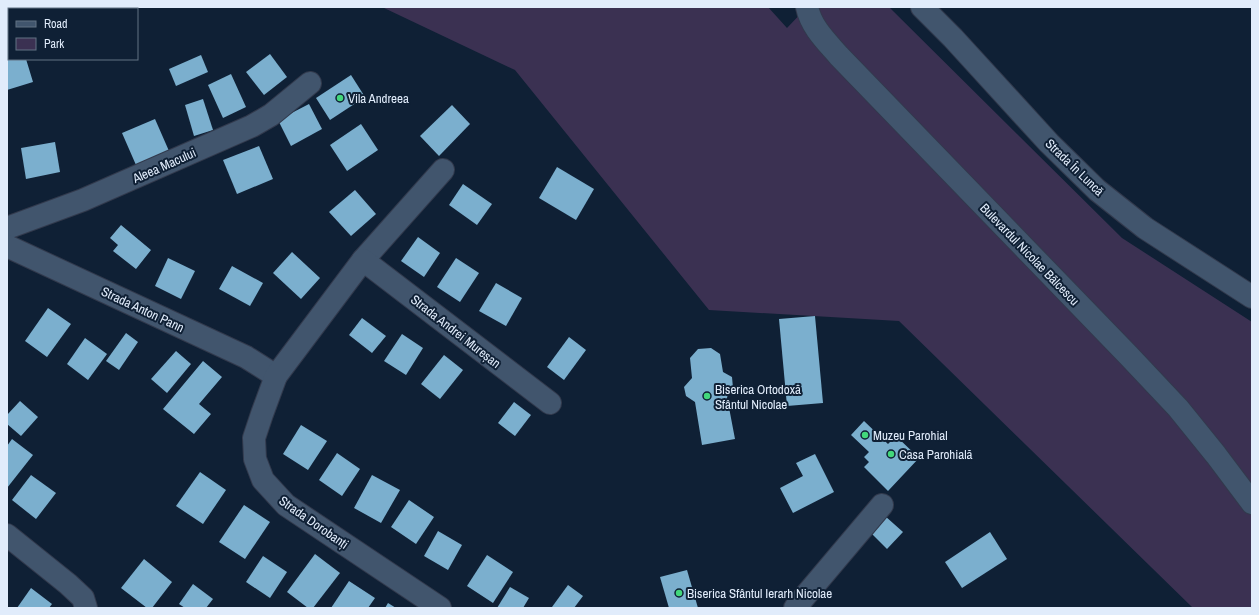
<svg xmlns="http://www.w3.org/2000/svg" width="1259" height="615" viewBox="0 0 1259 615" font-family="'Archivo Narrow',sans-serif">
	<style>
		.green { fill: #3b3152 }
		.building { fill: #7bafce }
		.lines { fill: none; stroke-linecap: round; stroke-linejoin: round }
		.minor-casing { stroke: #323a4d; stroke-width: 24 }
		.minor { stroke: #41556d; stroke-width: 22 }
		.poi-dot { fill: #42d77b; stroke: #0f2035; stroke-width: 1.5 }
		.labels { text-anchor: middle; stroke-width: 4; stroke-linejoin: round; paint-order: stroke }
		.poi-label { font-size: 13px; fill: #e1ecfb; stroke: #0f2035; text-anchor: start }
		.street-label { font-size: 13px; fill: #e1ecfb; stroke: #0f2035 }
	</style>
	<rect width="100%" height="100%" fill="#0f2035"/>
	<path class="green" d="M382 7H768L787 28 807 7H889L1122 238 1252 322V608H1193L899 321 709 310 515 70Z"/>
	<g class="building">
		<path d="M74 7H87V9H69Z"/>
		<path d="M9 48V59H26L33 82 7 90V49Z"/>
		<path d="M270 54 287 77 264 95 246 72Z"/>
		<path d="M201 55 208 72 176 86 169 69Z"/>
		<path d="M231 74 246 107 223 118 208 85Z"/>
		<path d="M351 75 365 97 330 120 316 98Z"/>
		<path d="M203 99 213 130 194 136 185 105Z"/>
		<path d="M309 104 322 129 291 146 278 120Z"/>
		<path d="M452 105 470 124 439 156 420 136Z"/>
		<path d="M155 119 169 151 136 165 122 133Z"/>
		<path d="M361 124 378 150 347 171 330 145Z"/>
		<path d="M55 142 60 172 26 179 21 148Z"/>
		<path d="M259 146 273 179 237 194 223 160Z"/>
		<path d="M557 167 594 189 576 220 539 198Z"/>
		<path d="M463 184 492 204 477 225 449 205Z"/>
		<path d="M355 190 376 214 351 236 329 212Z"/>
		<path d="M121 225 151 250 136 269 113 251 118 245 110 238Z"/>
		<path d="M418 237 440 253 424 277 401 261Z"/>
		<path d="M292 252 320 278 301 299 273 273Z"/>
		<path d="M168 258 195 271 181 299 155 286Z"/>
		<path d="M456 258 479 273 460 302 437 287Z"/>
		<path d="M232 266 263 283 250 306 219 289Z"/>
		<path d="M496 283 522 298 506 326 479 311Z"/>
		<path d="M48 308 71 324 47 357 25 341Z"/>
		<path d="M815 316 823 403 787 406 779 319Z"/>
		<path d="M362 318 386 336 372 353 349 335Z"/>
		<path d="M126 333 138 342 119 370 106 361Z"/>
		<path d="M402 334 423 348 406 375 384 361Z"/>
		<path d="M569 337 586 350 564 380 547 367Z"/>
		<path d="M85 338 107 354 88 380 67 364Z"/>
		<path d="M711 348 720 354 723 372 732 377 733 388 727 397 735 439 702 445 695 402 686 396 684 387 692 378 690 358 698 349Z"/>
		<path d="M176 351 191 364 167 393 151 379Z"/>
		<path d="M444 355 463 370 440 399 421 384Z"/>
		<path d="M203 361 222 377 199 404 211 414 194 434 163 409Z"/>
		<path d="M20 401 38 417 21 436 7 424V415Z"/>
		<path d="M514 402 531 415 515 436 498 423Z"/>
		<path d="M864 421 888 444 896 436 919 458 888 491 864 467 869 462 864 457 869 452 851 435Z"/>
		<path d="M301 425 327 441 308 470 283 454Z"/>
		<path d="M12 439 33 455 7 488V446Z"/>
		<path d="M337 453 360 469 342 496 319 480Z"/>
		<path d="M815 454 834 492 793 513 780 488 803 476 796 463Z"/>
		<path d="M200 472 226 490 203 524 176 506Z"/>
		<path d="M31 475 56 493 36 519 12 500Z"/>
		<path d="M372 475 400 490 381 523 354 508Z"/>
		<path d="M409 500 434 517 416 544 391 527Z"/>
		<path d="M244 505 270 522 245 559 219 542Z"/>
		<path d="M885 516 903 532 887 549 870 532Z"/>
		<path d="M438 531 462 545 448 570 424 556Z"/>
		<path d="M990 532 1007 559 962 588 945 562Z"/>
		<path d="M315 554 340 573 313 608H308L287 592Z"/>
		<path d="M487 555 513 572 493 603 467 586Z"/>
		<path d="M263 556 287 572 270 598 246 582Z"/>
		<path d="M144 559 172 582 152 608H147L121 588Z"/>
		<path d="M687 570 698 608H669L660 577Z"/>
		<path d="M349 581 375 598 368 608H331Z"/>
		<path d="M193 584 213 599 206 608H185L179 604Z"/>
		<path d="M568 585 583 596 574 608H554L552 607Z"/>
		<path d="M510 587 529 598 523 608H497Z"/>
		<path d="M31 588 52 604 49 608H17Z"/>
		<path d="M388 603 396 608H385Z"/>
	</g>
	<g class="lines">
		<g class="minor-casing">
			<g id="minor">
				<path d="M807 7C811 27 826 41 839 56L1129 356 1178 408 1216 455 1252 503"/>
				<path d="M922 7 953 38 1049 143 1097 190 1145 228 1252 297"/>
				<path d="M7 228 83 200 252 126 271 115 310 83"/>
				<path d="M7 246 246 357 276 376"/>
				<path d="M363 260 443 170"/>
				<path d="M7 535 68 584 83 598 86 608"/>
				<path d="M440 608 286 505 263 480 255 459 254 438 262 414 276 376 363 260 550 403"/>
				<path d="M795 608 882 505"/>
			</g>
		</g>
		<use href="#minor" class="minor"/>
	</g>
	<g class="poi-dot">
		<circle cx="340" cy="98" r="4"/>
		<circle cx="707" cy="396" r="4"/>
		<circle cx="865" cy="435" r="4"/>
		<circle cx="891" cy="454" r="4"/>
		<circle cx="679" cy="593" r="4"/>
	</g>
	<g class="labels">
		<g class="poi-label">
			<text x="348" y="103">Vila Andreea</text>
			<text x="715" y="394">Biserica Ortodoxă<tspan x="715" dy="15">Sfântul Nicolae</tspan></text>
			<text x="873" y="440">Muzeu Parohial</text>
			<text x="899" y="459">Casa Parohială</text>
			<text x="687" y="598">Biserica Sfântul Ierarh Nicolae</text>
		</g>
		<g class="street-label">
			<text transform="translate(164 165) rotate(-24)" y="5">Aleea Macului</text>
			<text transform="translate(1075 167) rotate(44)" y="5">Strada În Luncă</text>
			<text transform="translate(1030 254) rotate(46)" y="5">Bulevardul Nicolae Bălcescu</text>
			<text transform="translate(143 309) rotate(25)" y="5">Strada Anton Pann</text>
			<text transform="translate(456 331) rotate(38)" y="5">Strada Andrei Mureșan</text>
			<text transform="translate(314 522) rotate(35)" y="5">Strada Dorobanți</text>
		</g>
	</g>
	<rect width="1259" height="615" fill="none" stroke="#e1ecfb" stroke-width="16"/>
	<rect x="8" y="8" width="130" height="52" fill="#0f2035" stroke="#637284"/>
	<rect x="16" y="21" width="20" height="6" fill="#41556d" stroke="#637284"/>
	<text x="44" y="28" font-size="12" fill="#e1ecfb">Road</text>
	<rect x="16" y="38" width="20" height="12" fill="#3b3152" stroke="#637284"/>
	<text x="44" y="48" font-size="12" fill="#e1ecfb">Park</text>
</svg>
